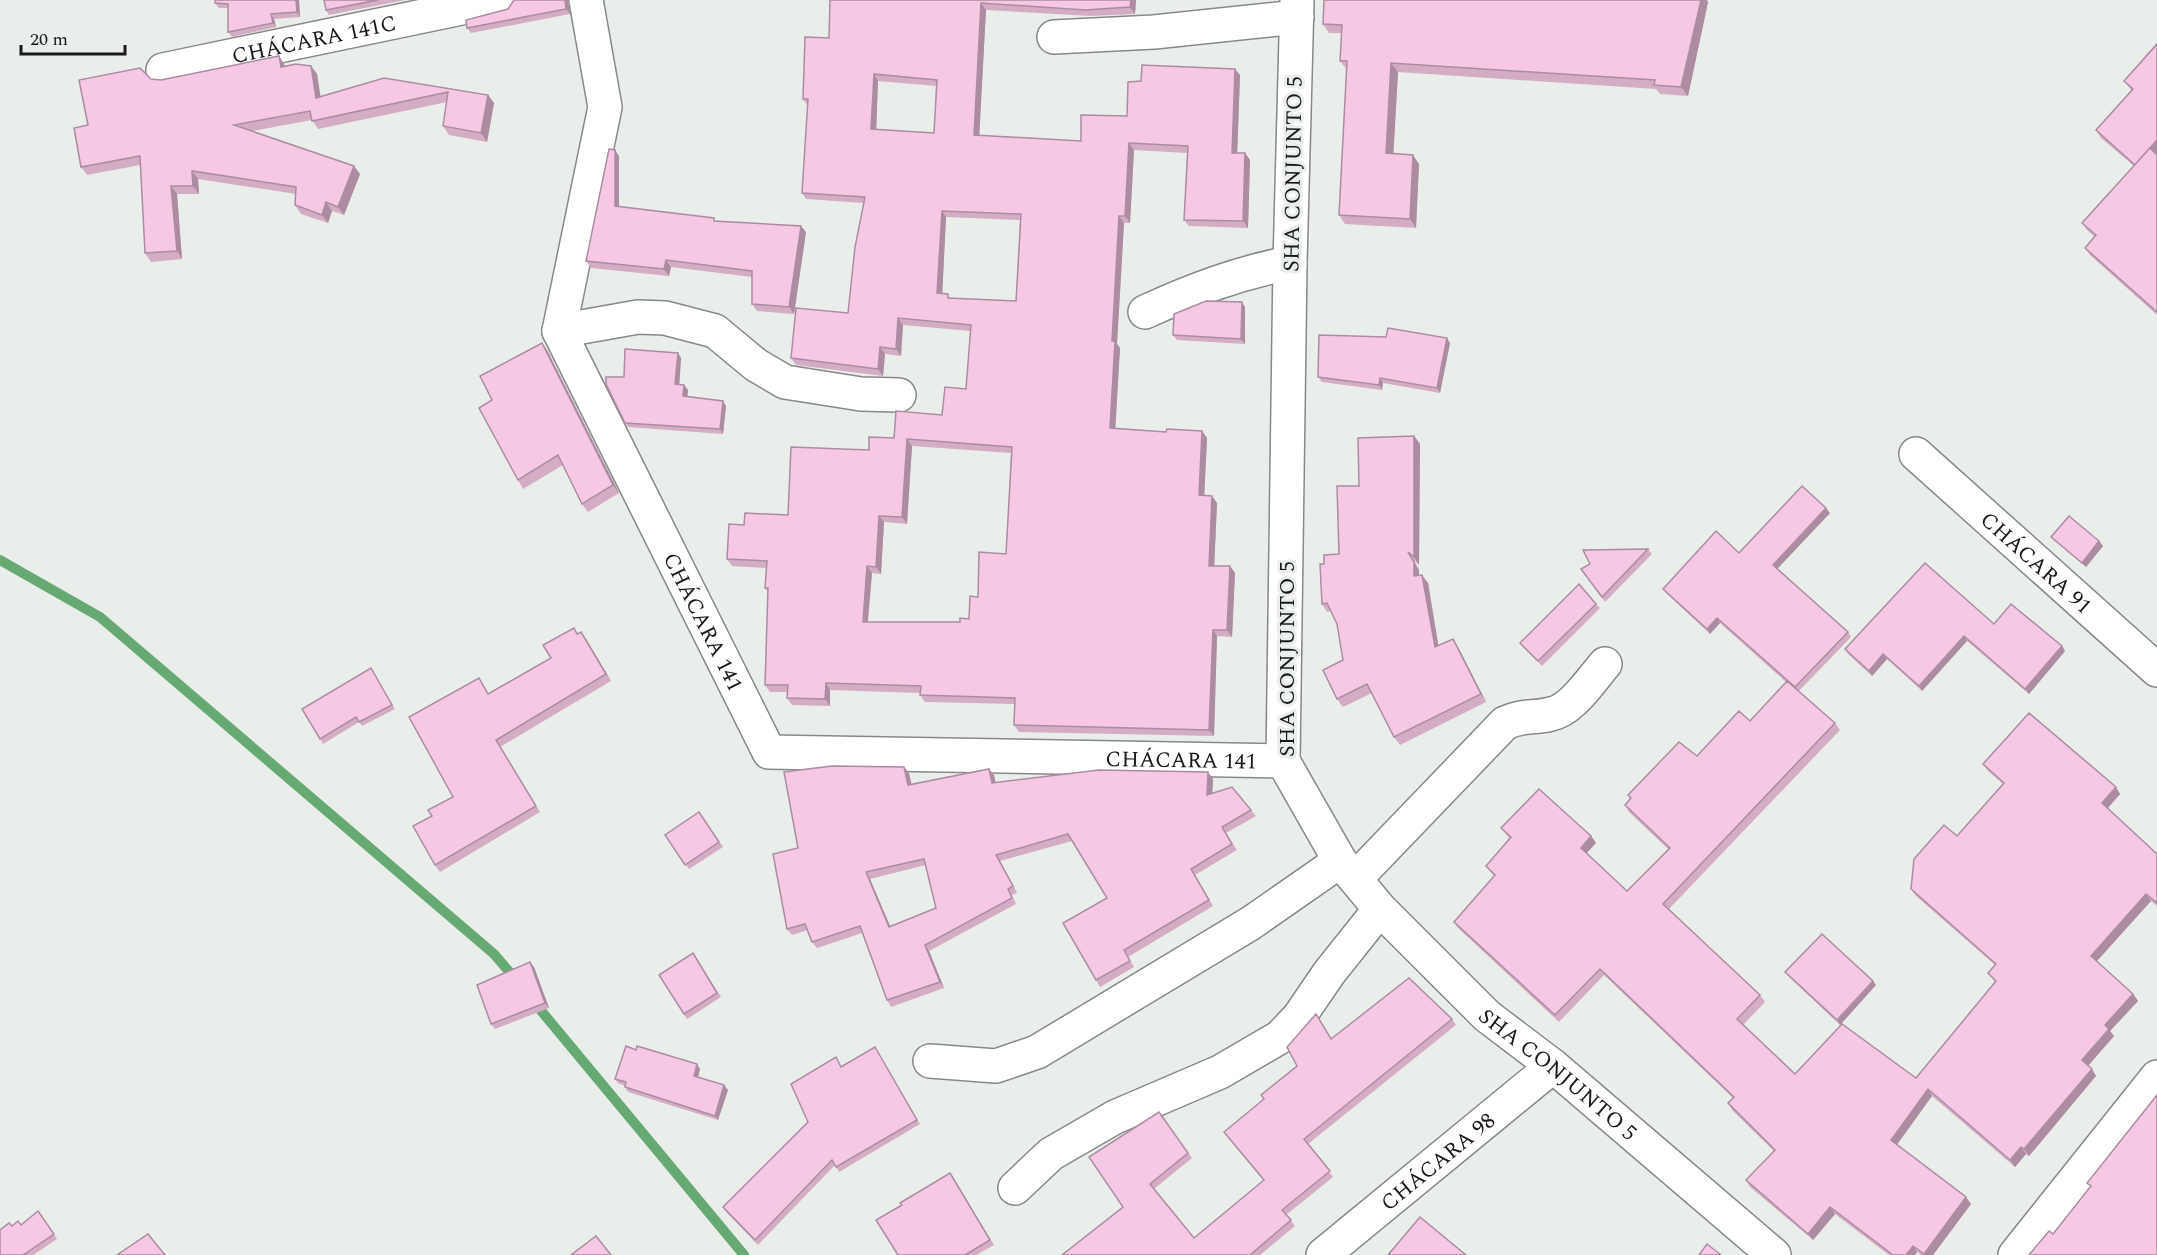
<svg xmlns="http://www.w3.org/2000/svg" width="2157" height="1255" viewBox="0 0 2157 1255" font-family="Spectral,serif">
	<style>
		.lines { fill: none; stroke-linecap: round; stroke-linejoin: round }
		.stream { stroke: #67a972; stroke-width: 10 }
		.minor-casing { stroke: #868a87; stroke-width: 36 }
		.tertiary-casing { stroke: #868a87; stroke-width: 36 }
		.minor { stroke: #fff; stroke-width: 33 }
		.tertiary { stroke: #fff; stroke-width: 33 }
		.wall { fill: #d4acc4; fill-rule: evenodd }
		.shaded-wall { fill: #ac8ca0 }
		.building { fill: #f6c8e4; stroke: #ac8ca0; stroke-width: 1.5; fill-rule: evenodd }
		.labels { text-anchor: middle; stroke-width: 6; stroke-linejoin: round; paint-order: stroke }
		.street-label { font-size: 22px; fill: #181918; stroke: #eaeeea }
	</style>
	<rect width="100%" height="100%" fill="#eaeeea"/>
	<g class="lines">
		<g class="stream">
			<path d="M0 560 100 617 494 954 518 982"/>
			<path d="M533 1001 744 1255"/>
		</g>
		<g class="minor-casing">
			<g id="minor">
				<path id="s1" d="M586 0 605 107 559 331 769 752 1283 761"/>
				<path d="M1054 37 1154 32 1297 17"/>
				<path id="s2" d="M163 70 500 0"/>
				<path d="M1145 312C1193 290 1238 273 1290 263"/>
				<path d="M559 331 638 317 665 318 715 331 756 365 785 382 861 394 899 395"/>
				<path id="s3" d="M1916 454 2157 670"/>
				<path d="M1356 878 1505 723C1525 714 1532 719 1551 714 1572 710 1591 680 1605 664"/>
				<path d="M930 1061 996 1066 1037 1052 1251 923 1340 861"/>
				<path d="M1015 1188 1051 1154 1115 1117 1220 1072 1280 1037 1299 1017 1329 973 1380 909"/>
				<path id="s4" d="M1323 1255 1553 1066"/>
				<path d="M2015 1255 2157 1077"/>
			</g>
		</g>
		<g class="tertiary-casing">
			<g id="tertiary">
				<path id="s5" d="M1297 0 1290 263 1283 761 1340 861 1380 909 1487 1016 1553 1066 1774 1255"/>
			</g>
		</g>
		<use href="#minor" class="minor"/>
		<use href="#tertiary" class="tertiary"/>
	</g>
	<g class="wall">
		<path d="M299 0 300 17 274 19 276 27 232 37 228 32V8H219L215 3Z"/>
		<path d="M324 0H405L329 15 326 10Z"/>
		<path d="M514 0H568L570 14 471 33 467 28 508 9Z"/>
		<path d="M830 0H1136L1135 14 1090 16 986 10 979 135 1081 141 1127 116 1240 75 1237 153H1245L1250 160 1248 228 1189 226 1184 220 1187 153 1134 150 1130 223H1124L1117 344 1120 348 1115 429 1166 432 1202 431 1207 438 1204 496H1212L1217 503 1214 566H1230L1235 573 1232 637 1217 636 1214 736 1019 732 1014 725 1015 704 925 702 920 695V693L830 690V706L792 705 787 698V692H770L765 685 768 592 765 588 766 568 732 566 727 559 744 525 788 515 869 450 942 415 966 389 970 331 903 325 901 356 885 354 883 376 796 365 791 358 848 313 863 203 806 199 802 193 808 106 803 99 829 38ZM878 81 936 86 934 133 876 130ZM946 217 1020 220 1016 301 951 298 942 293ZM912 446 1011 453 1006 554 978 597 969 619 960 622H868L872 573 881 574 884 522 907 524Z"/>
		<path d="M1708 2 1688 96 1660 94 1656 89 1398 72 1393 153 1419 164 1416 228 1345 224 1339 215 1347 70 1340 61 1342 33H1329L1323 24Z"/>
		<path d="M2157 44 2156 154 2157 315 2090 255 2085 248 2095 237 2087 230 2082 223 2134 166 2101 138 2096 130 2132 91 2124 81Z"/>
		<path d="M279 56 285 66H311L317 74 320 96 384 78 488 95 494 103 487 142 449 135 443 126 447 102 318 129 312 120 252 131 360 174 344 215 332 211 328 223 301 214 295 205 296 194 198 179 199 194H177L182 259 151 262 145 253 140 165 87 175 81 167 151 79 161 80Z"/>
		<path d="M619 156V207L716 221 806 232 794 314 757 311 752 304V277L671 267 669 276 591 268 586 261Z"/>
		<path d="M1245 307V344L1177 340 1173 335Z"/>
		<path d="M542 343 548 352 619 493 588 512 582 504 563 465 523 489 518 480 492 400Z"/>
		<path d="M1450 343 1440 393 1383 383 1382 390 1322 382 1318 377Z"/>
		<path d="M678 353 681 358 679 385H684L688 390 687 397 726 406 723 434 628 427 625 423 624 377Z"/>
		<path d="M1414 436 1420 444 1419 565 1414 560 1419 570V575L1428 583 1438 645 1458 647 1486 702 1400 745 1394 737 1372 693 1343 707 1337 699 1343 660 1337 624 1331 611 1327 612 1322 604 1324 564 1339 554 1359 486Z"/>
		<path d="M1830 513 1777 569 1848 632 1851 637 1799 691 1835 723 1840 730 1669 909 1760 995 1765 1002 1743 1025 1795 1074 1916 1078 1995 982 1988 973 1995 965 1916 896 1911 889 2003 784 1988 771 1983 764 2120 794 2108 808 2157 854V906L2151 901 2097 961 2133 994 2138 1001 2110 1031 2114 1036 2088 1066 2096 1076 2029 1156 2026 1154 2015 1167 1932 1096 1897 1145 1966 1197 1971 1204 1933 1255H1921L1917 1252 1915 1255H1889L1835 1214 1813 1240 1750 1187 1746 1180 1774 1151 1732 1110 1728 1103 1733 1098 1604 975 1559 1022 1458 928 1454 922 1494 876 1486 866 1510 839 1501 828 1591 836 1596 843 1586 853 1627 891 1668 849 1629 812 1625 805 1630 798 1628 795 1697 756 1750 721 1786 682 1720 623 1710 634 1667 594 1663 589 1739 553Z"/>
		<path d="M2051 537 2099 541 2103 546 2086 567 2055 541Z"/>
		<path d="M1648 549 1652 554 1605 602 1581 569 1590 564Z"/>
		<path d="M1596 604 1600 608 1542 666 1524 648 1520 643Z"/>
		<path d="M1994 624 2062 646 2065 651 2029 694 1967 641 1922 691 1887 659 1872 676 1848 654 1845 649Z"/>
		<path d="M578 634 586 639 611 681 500 747 540 812 440 872 435 865 432 816 453 797 483 684 489 694 551 658Z"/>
		<path d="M371 668 395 709 362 726 359 722 323 744 320 739Z"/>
		<path d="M904 767 909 773 911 784 994 775 995 783 1213 779 1212 793 1251 810 1256 816 1226 833 1237 850 1195 875 1213 906 1128 957 1134 967 1100 987 1096 980 1107 898 1072 841 1000 861 1017 893 1012 895 1016 904 929 951 944 988 891 1007 887 1000 862 933 817 948 812 942 808 930 792 935 787 929 798 848ZM926 865 936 908 890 926 870 879Z"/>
		<path d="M699 812 723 847 689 869 665 835Z"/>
		<path d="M693 953 721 997 687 1019 659 975Z"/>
		<path d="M534 967 549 1008 495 1029 491 1024Z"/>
		<path d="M1785 972 1876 985 1840 1025 1789 977Z"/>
		<path d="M1316 1014 1332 1039 1452 1019 1456 1025 1308 1144 1333 1177 1286 1215 1295 1226 1260 1255H1062L1123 1207 1159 1112 1192 1158 1154 1189 1194 1238 1264 1181 1224 1132 1264 1099 1297 1066Z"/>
		<path d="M875 1047 920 1124 839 1172 835 1165 758 1245 726 1212 723 1207 808 1122 841 1066Z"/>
		<path d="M636 1050 697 1064 700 1069 698 1077 728 1090 718 1120 628 1092 625 1087V1086L618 1083 615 1079Z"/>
		<path d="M950 1173 994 1245 976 1255H898L902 1205Z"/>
		<path d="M38 1211 57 1239 33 1255H0L12 1226 21 1225Z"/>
	</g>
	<g class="shaded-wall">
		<path d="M296 0H299L300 17 297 12Z"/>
		<path d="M565 0H568L570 14 566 9Z"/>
		<path d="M1131 0H1136L1135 14 1130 7Z"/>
		<path d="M1701 0H1707L1708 2 1688 96 1681 87Z"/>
		<path d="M981 3 986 10 979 141 974 135Z"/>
		<path d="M271 14 274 19 276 27 273 23Z"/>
		<path d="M279 56 284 64 287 75 281 67Z"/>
		<path d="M1391 63 1398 72 1393 162 1386 153Z"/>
		<path d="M311 66 317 74 322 106 316 98Z"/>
		<path d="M1235 69 1240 75 1237 159 1232 153Z"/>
		<path d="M874 74 878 81 876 136 871 129Z"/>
		<path d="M488 95 494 103 487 142 481 133Z"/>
		<path d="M2157 140V153L2140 172 2135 165Z"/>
		<path d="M1129 143 1134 150 1130 223 1125 216Z"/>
		<path d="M615 150 619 156V213L615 206Z"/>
		<path d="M1245 153 1250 160 1248 228 1243 221Z"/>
		<path d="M1413 155 1419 164 1416 228 1410 219Z"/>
		<path d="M354 166 360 174 344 215 338 207Z"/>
		<path d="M192 171 198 179 199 194 193 186Z"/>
		<path d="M171 186 177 194 182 259 177 251Z"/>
		<path d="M326 202 332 211 328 223 322 215Z"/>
		<path d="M942 211 946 217 942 300 937 293Z"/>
		<path d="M1119 216 1124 223 1117 344 1120 348 1115 435 1110 428 1112 341Z"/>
		<path d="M801 226 806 232 794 314 789 307Z"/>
		<path d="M666 260 671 267 669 276 664 269Z"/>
		<path d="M1242 302 1245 307V344L1241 339Z"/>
		<path d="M898 318 903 325 901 356 896 349Z"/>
		<path d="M1447 338 1450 343 1440 393 1437 388Z"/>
		<path d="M542 343 548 352 619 493 613 485Z"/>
		<path d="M880 347 885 354 883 376 878 369Z"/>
		<path d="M678 353 681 358 679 389 675 384Z"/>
		<path d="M1380 378 1383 383 1382 390 1379 385Z"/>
		<path d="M684 385 688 390 687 401 683 396Z"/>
		<path d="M723 401 726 406 723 434 720 429Z"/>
		<path d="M1202 431 1207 438 1204 502 1199 495Z"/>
		<path d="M1414 436 1420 444 1419 565 1414 557Z"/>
		<path d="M907 439 912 446 907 524 902 517Z"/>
		<path d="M1212 496 1217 503 1214 572 1209 566Z"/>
		<path d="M1826 508 1830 513 1776 570 1773 565Z"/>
		<path d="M879 516 884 522 881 574 876 567Z"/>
		<path d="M2099 541 2103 546 2086 567 2082 563Z"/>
		<path d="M1408 552 1419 570V584L1414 576Z"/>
		<path d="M867 566 872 573 867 628 863 622Z"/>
		<path d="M1230 566 1235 573 1232 637 1227 630Z"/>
		<path d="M1422 575 1428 583 1440 655 1435 647Z"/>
		<path d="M1717 618 1720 623 1710 634 1707 629Z"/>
		<path d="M1213 630 1217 636 1214 736 1209 730Z"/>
		<path d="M581 632 586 639 611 681 606 674Z"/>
		<path d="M1964 636 1967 641 1922 691 1919 686Z"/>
		<path d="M1453 639 1458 647 1486 702 1481 694Z"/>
		<path d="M2062 646 2065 651 2029 694 2025 689Z"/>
		<path d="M1883 654 1887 659 1872 676 1869 671Z"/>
		<path d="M826 683 830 690V706L825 699Z"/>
		<path d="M904 767 909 773 913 791 908 785Z"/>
		<path d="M989 769 994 775 997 790 992 783Z"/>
		<path d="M1208 772 1213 779 1212 801 1207 795Z"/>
		<path d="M2116 787 2120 794 2106 810 2102 803Z"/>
		<path d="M1591 836 1596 843 1585 855 1581 848Z"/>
		<path d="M996 855 1000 861 1017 893 1013 886Z"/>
		<path d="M866 872 870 879 893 933 889 927Z"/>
		<path d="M2146 894 2151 901 2096 962 2091 956Z"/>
		<path d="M925 945 929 951 944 988 940 982Z"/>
		<path d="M530 962 534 967 549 1008 545 1003Z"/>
		<path d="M1873 981 1876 985 1840 1025 1837 1020Z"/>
		<path d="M2133 994 2138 1001 2110 1031 2114 1036 2087 1067 2082 1060 2105 1025Z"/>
		<path d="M697 1064 700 1069 697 1081 694 1076Z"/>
		<path d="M2092 1069 2096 1076 2029 1156 2024 1149Z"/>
		<path d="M724 1085 728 1090 718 1120 715 1116Z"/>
		<path d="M1928 1089 1932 1096 1895 1147 1891 1140Z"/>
		<path d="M2021 1147 2026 1154 2015 1167 2010 1160Z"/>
		<path d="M1966 1197 1971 1204 1933 1255H1924Z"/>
		<path d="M1830 1207 1835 1214 1813 1240 1808 1234Z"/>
		<path d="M1913 1246 1917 1252 1915 1255H1906Z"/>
	</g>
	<g class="building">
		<path d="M215 0H296L297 12 271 14 273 23 228 32V4L215 3Z"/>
		<path d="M324 0H378L326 10Z"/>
		<path d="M514 0H565L566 9 467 28 466 20 508 9Z"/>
		<path d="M830 0H1131L1130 7 1085 10 981 3 974 135 1081 141V115L1127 116 1128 82 1141 81 1142 65 1235 69 1232 153H1245L1243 221 1184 220 1188 146 1129 143 1125 216H1119L1112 341H1115L1110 428 1166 432 1167 429 1202 431 1199 495 1212 496 1209 566H1230L1227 630H1213L1209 730 1014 725 1015 698 920 695 921 686 826 683 825 699 787 698 788 685H765L768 588H765L767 561 727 559 729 524 744 525 745 513 788 515 791 447 869 450V437L894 438 896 411 942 415 945 387 966 389 971 325 898 318 896 349 880 347 878 369 791 358 796 308 848 313 855 247 865 197 802 193 808 99H803L805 37 829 38ZM874 74 937 80 934 133 871 129ZM942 211 1021 214 1016 301 948 298V294L937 293ZM907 439 1012 447 1006 554 979 552 978 597 970 596 969 619 960 618V622H863L867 566 876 567 879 516 902 517Z"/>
		<path d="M1324 0H1701L1681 87 1654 85 1655 80 1391 63 1386 153 1413 155 1410 219 1339 215 1347 61H1340L1342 25 1323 24Z"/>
		<path d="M2157 44V140L2135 165 2096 130 2133 89 2124 81Z"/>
		<path d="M279 56 281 67 296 64 311 66 316 98 384 78 488 95 481 133 443 126 448 92 312 121 310 111 234 125 354 166 338 207 326 202 322 215 295 205 296 187 192 171 193 186H171L177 251 145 253 140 156 81 167 74 128 88 125 79 80 140 68 151 79 161 80Z"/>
		<path d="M2150 148 2157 155V312L2085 248 2096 235 2082 223Z"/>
		<path d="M609 149 615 150V206L714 218V221L801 226 789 307 752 304V271L666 260 664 269 586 261Z"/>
		<path d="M1206 301 1242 302 1241 339 1173 335 1174 314Z"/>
		<path d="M1388 328 1447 338 1437 388 1380 378 1379 385 1318 377 1319 335 1386 337Z"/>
		<path d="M542 343 613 485 582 504 558 455 518 480 479 408 492 400 480 376Z"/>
		<path d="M625 349 678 353 675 384 684 385 683 396 723 401 720 429 625 423 606 384V377H624Z"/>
		<path d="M1414 436V557L1408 552 1414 562V576L1422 575 1435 647 1453 639 1481 694 1394 737 1367 684 1337 699 1323 670 1343 660 1337 624 1327 603 1322 604 1320 564H1324V555L1339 554 1337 486H1359L1358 438Z"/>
		<path d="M1802 486 1826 508 1773 565 1848 632 1795 687 1717 618 1707 629 1663 589 1716 531 1739 553Z"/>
		<path d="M2069 516 2099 541 2082 563 2051 537Z"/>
		<path d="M1648 549 1602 597 1581 569 1590 564 1583 550Z"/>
		<path d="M1925 563 1994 624 2011 604 2062 646 2025 689 1964 636 1919 686 1883 654 1869 671 1845 649Z"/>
		<path d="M1579 584 1596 604 1538 661 1520 643Z"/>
		<path d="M574 628 577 634 581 632 606 674 496 740 536 806 435 865 413 826 432 816 428 810 453 797 409 717 479 678 488 694 551 658 543 645Z"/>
		<path d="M371 668 392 705 359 722 356 717 320 739 302 709Z"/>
		<path d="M1787 681 1835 723 1663 904 1760 995 1737 1019 1795 1074 1842 1024 1916 1078 1996 981 1988 973 1996 964 1911 889 1914 859 1944 825 1957 836 2004 783 1983 764 2029 713 2116 787 2102 803 2157 854V903L2146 894 2091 956 2133 994 2105 1025 2109 1029 2082 1060 2092 1069 2024 1149 2021 1147 2010 1160 1928 1089 1891 1140 1966 1197 1924 1254 1913 1246 1906 1255H1893L1830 1207 1808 1234 1746 1180 1775 1150 1728 1103 1734 1097 1600 969 1555 1015 1454 922 1495 875 1486 866 1511 837 1501 828 1539 789 1591 836 1581 848 1627 891 1670 848 1625 805 1631 798 1628 795 1679 742 1697 756 1739 711 1750 721Z"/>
		<path d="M832 766 904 767 908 785 989 769 992 783 1099 770 1208 772 1207 795 1232 787 1251 810 1222 827 1232 844 1191 869 1209 900 1124 950 1130 961 1096 980 1063 923 1107 898 1068 834 996 855 1013 886 1008 889 1012 898 925 945 940 982 887 1000 860 926 812 942 805 924 787 929 773 854 798 848 784 772ZM924 859 936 908 889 927 866 872Z"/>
		<path d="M699 812 719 842 685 865 665 835Z"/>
		<path d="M1822 934 1873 981 1837 1020 1785 972Z"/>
		<path d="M693 953 717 993 684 1014 659 975Z"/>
		<path d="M530 962 545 1003 491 1024 477 985Z"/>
		<path d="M1409 978 1452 1019 1304 1139 1330 1171 1282 1210 1291 1220 1250 1255H1062L1123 1207 1089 1157 1159 1112 1188 1153 1150 1184 1194 1238 1264 1180 1224 1132 1264 1099 1261 1095 1297 1066 1287 1047 1316 1014 1331 1039Z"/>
		<path d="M626 1046 636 1050 637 1046 697 1064 694 1076 724 1085 715 1116 625 1087 626 1082 615 1079Z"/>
		<path d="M875 1047 917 1120 836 1167 832 1160 755 1240 723 1207 808 1122 791 1084 836 1057 841 1067Z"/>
		<path d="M2157 1095V1255H2029L2049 1231 2053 1234 2091 1186 2087 1183Z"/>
		<path d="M950 1173 990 1240 965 1255H898L876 1220 902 1205 900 1203Z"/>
		<path d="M38 1211 54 1234 23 1255H0V1230L9 1223 12 1226 18 1221 21 1225Z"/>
		<path d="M1420 1217 1466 1255H1388Z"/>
		<path d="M148 1234 165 1255H117Z"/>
		<path d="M596 1236 611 1255H571Z"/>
		<path d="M1707 1244 1721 1255H1699Z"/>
	</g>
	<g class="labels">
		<g class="street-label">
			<text dy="8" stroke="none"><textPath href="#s2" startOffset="154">CHÁCARA 141C</textPath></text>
			<text transform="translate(1292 174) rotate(-89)" y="8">SHA CONJUNTO 5</text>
			<text dy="8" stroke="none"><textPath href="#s3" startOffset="162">CHÁCARA 91</textPath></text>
			<text dy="8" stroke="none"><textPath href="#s1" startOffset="662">CHÁCARA 141</textPath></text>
			<text transform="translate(1286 659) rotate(-90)" y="8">SHA CONJUNTO 5</text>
			<text dy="8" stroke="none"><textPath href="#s1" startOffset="1220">CHÁCARA 141</textPath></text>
			<text dy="8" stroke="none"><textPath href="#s5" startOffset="1182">SHA CONJUNTO 5</textPath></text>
			<text dy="8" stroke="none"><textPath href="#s4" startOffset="148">CHÁCARA 98</textPath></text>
		</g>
	</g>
	<path d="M21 45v9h104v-9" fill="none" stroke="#181918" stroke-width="3"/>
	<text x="30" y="45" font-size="18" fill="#181918" stroke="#eaeeea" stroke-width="4.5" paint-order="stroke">20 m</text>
</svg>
